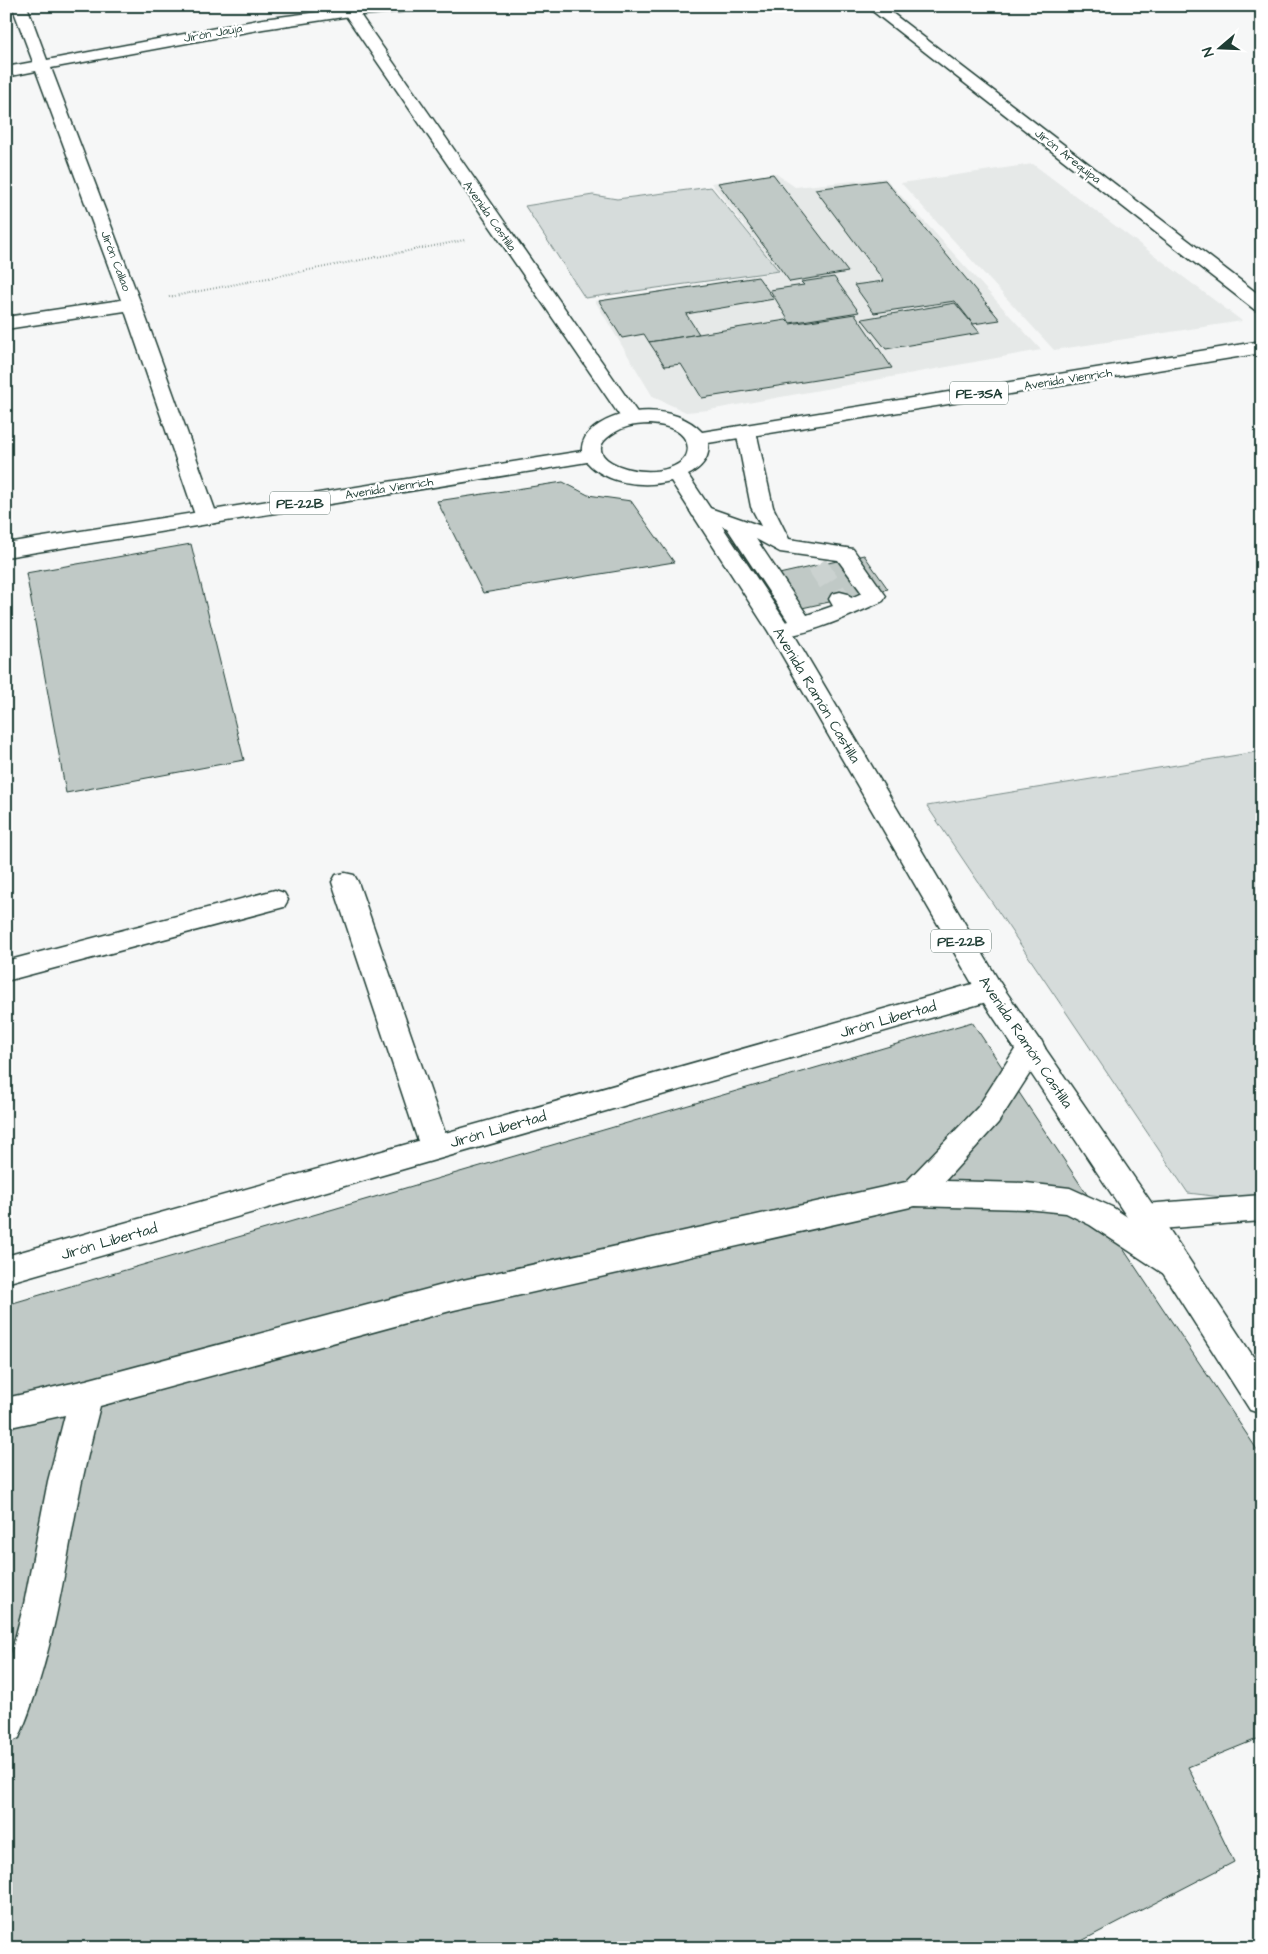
<svg xmlns="http://www.w3.org/2000/svg" width="1268" height="1954" viewBox="0 0 1268 1954" font-family="'Architects Daughter',sans-serif">
	<style>
		.built { fill: #e6e9e8 }
		.green { fill: #d6dcdb; stroke: #7a8c88 }
		.building { fill: #c0c9c6; stroke: #1f3d34 }
		.lines { fill: none; stroke-linecap: round; stroke-linejoin: round }
		.minor-tunnel { stroke: #cbd2d0; stroke-width: 21; stroke-dasharray: 21 11; stroke-linecap: butt }
		.minor-casing { stroke: #1f3d34; stroke-width: 3 }
		.major-casing { stroke: #1f3d34; stroke-width: 3 }
		.highway-casing { stroke: #1f3d34; stroke-width: 3 }
		.path { stroke: #1f3d34; stroke-width: 2; stroke-dasharray: 0.5 2.5; stroke-linecap: butt }
		.minor { fill: #fff; fill-rule: evenodd }
		.major { fill: #fff; fill-rule: evenodd }
		.highway { fill: #fff; fill-rule: evenodd }
		.labels { text-anchor: middle; stroke-width: 4.5; stroke-linejoin: round; paint-order: stroke }
		.far-street-label { font-size: 12px; fill: #1f3d34; stroke: #fff }
		.shield { fill: #fff; stroke: #627771; stroke-width: 1 }
		.shield-label { font-size: 14px; font-weight: bold; fill: #1f3d34 }
		.street-label { font-size: 15px; fill: #1f3d34; stroke: #fff }
	</style>
	<rect width="100%" height="100%" fill="#f6f7f7"/>
	<filter id="ink" filterUnits="userSpaceOnUse"><feTurbulence type="fractalNoise" baseFrequency=".02" numOctaves="2"/><feDisplacementMap in="SourceGraphic" scale="10" xChannelSelector="R" yChannelSelector="G"/><feConvolveMatrix kernelMatrix="1 2 1 2 8 2 1 2 1" color-interpolation-filters="sRGB"/></filter>
	<g filter="url(#ink)">
		<g class="built">
			<path d="M1033 164 1242 321 1054 350 901 183Z"/>
			<path d="M775 173 795 187 885 178 1041 350 709 410 686 412 653 397 595 301 780 272 711 183Z"/>
		</g>
		<g class="green">
			<path d="M711 187 779 271 585 298 525 206 593 195 617 199Z"/>
			<path d="M1262 751V1199L1247 1200 1188 1193 927 806Z"/>
		</g>
		<g class="building">
			<path d="M773 174 848 272 790 282 718 183Z"/>
			<path d="M885 180 1000 320 973 324 955 301 874 313 854 285 884 281 815 189Z"/>
			<path d="M758 277 774 299 686 314 699 334 649 342 644 334 622 338 599 301Z"/>
			<path d="M834 277 859 312 790 323 770 290 804 285 801 282Z"/>
			<path d="M955 303 980 333 886 349 862 319Z"/>
			<path d="M855 314 892 368 702 398 681 364 665 366 649 342 786 320 790 324Z"/>
			<path d="M563 482 588 495 631 501 674 562 483 593 437 501Z"/>
			<path d="M191 544 244 760 66 793 26 573Z"/>
			<path d="M864 555 888 589 802 608 779 574Z"/>
			<path d="M972 1022 1262 1457V1737L1188 1767 1234 1862 1068 1948H6V1305Z"/>
		</g>
		<g class="lines">
			<path class="minor-tunnel" d="M817 565 840 599"/>
			<g class="minor-casing">
				<g id="minor">
					<path d="M12 6H27L47 60 263 19 365 6H429L427 9 422 10 350 16 263 29 51 68 141 304 218 518 215 523 207 524 199 523 196 518 125 311 6 329V317L121 300 36 71 6 77V67L33 62Z"/>
					<path d="M866 6H883L1262 297V312L1255 310Z"/>
					<path d="M746 425 753 427 756 431 773 507 789 539 853 549 886 596 883 601C861 611 797 641 776 635L773 630 776 625 788 621 727 528 693 516 690 511 693 506 701 505 761 526 751 507 736 431 739 427ZM756 539 780 552 838 560 862 593 851 598 848 594 840 592 832 594 829 599 833 606 807 615Z"/>
					<path d="M345 873 354 875 358 882 445 1133 990 979 1000 983 1004 990 1000 997 990 1001 6 1283V1256L418 1141 332 882 336 875Z"/>
					<path d="M275 890 284 893 288 900 284 907 6 981V961Z"/>
					<path d="M1031 1037 1041 1040 1045 1048 1041 1056 998 1123 945 1181 1026 1183 1070 1188 1112 1207 1129 1218 1133 1208 1144 1204 1262 1195V1221L1147 1230 1186 1256 1191 1265 1186 1274 1175 1278 1164 1274 1090 1225 1066 1213 1026 1209 915 1206 454 1310 100 1406C91 1441 83 1475 76 1510 62 1588 50 1664 19 1738L6 1744V1673L24 1604 48 1481 65 1415 6 1428V1398L86 1380 454 1282 906 1182 978 1107 1021 1040Z"/>
				</g>
			</g>
			<g class="major-casing">
				<path id="major" d="M339 6H354L641 418 638 422 631 424 624 422Z"/>
			</g>
			<g class="highway-casing">
				<path id="highway" d="M1262 341V353L708 443C711 458 700 469 688 475L792 631 1000 983 1155 1208 1262 1370V1414L1250 1410 1133 1226 980 997 768 631 671 481C644 488 606 484 587 462L6 557V543L582 451C581 442 587 433 594 428 622 406 676 404 702 432ZM650 424C663 425 680 428 686 441 689 447 688 454 684 459 660 486 578 463 607 438 620 427 633 424 650 424Z"/>
			</g>
			<path class="path" d="M169 297 465 240"/>
			<use href="#minor" class="minor"/>
			<use href="#major" class="major"/>
			<use href="#highway" class="highway"/>
		</g>
	</g>
	<g class="labels">
		<g class="far-street-label">
			<text transform="translate(213 33) rotate(-10)" y="4">Jirón Jauja</text>
			<text transform="translate(1068 156) rotate(38)" y="4">Jirón Arequipa</text>
			<text transform="translate(490 216) rotate(55)" y="4">Avenida Castilla</text>
			<text transform="translate(116 261) rotate(69)" y="4">Jirón Callao</text>
			<text transform="translate(1068 379) rotate(-9)" y="4">Avenida Vienrich</text>
			<text transform="translate(389 488) rotate(-9)" y="4">Avenida Vienrich</text>
		</g>
		<g class="shield">
			<rect x="950" y="381.5" width="58" height="23" rx="4"/>
			<rect x="270" y="491.5" width="60" height="23" rx="4"/>
			<rect x="931" y="929.5" width="60" height="23" rx="4"/>
		</g>
		<g class="shield-label">
			<text x="979" y="398">PE-3SA</text>
			<text x="300" y="508">PE-22B</text>
			<text x="961" y="946">PE-22B</text>
		</g>
		<g class="street-label">
			<text transform="translate(817 695) rotate(59)" y="5">Avenida Ramón Castilla</text>
			<text transform="translate(888 1019) rotate(-16)" y="5">Jirón Libertad</text>
			<text transform="translate(1026 1042) rotate(56)" y="5">Avenida Ramón Castilla</text>
			<text transform="translate(498 1129) rotate(-16)" y="5">Jirón Libertad</text>
			<text transform="translate(109 1241) rotate(-16)" y="5">Jirón Libertad</text>
		</g>
	</g>
	<rect width="1268" height="1954" fill="none" stroke="#fff" stroke-width="25"/>
	<rect x="12" y="12" width="1243" height="1929" fill="none" stroke="#1f3d34" stroke-width="2" filter="url(#ink)"/>
	<g transform="translate(1220 48) rotate(251)" stroke="#ffffff" stroke-width="4" paint-order="stroke">
	<path d="M0-4L9 19L0 12L-9 19Z" fill="#1f3d34"/>
	<text y="-8" font-size="14" font-weight="bold" text-anchor="middle" fill="#1f3d34">N</text>
	</g>
</svg>
